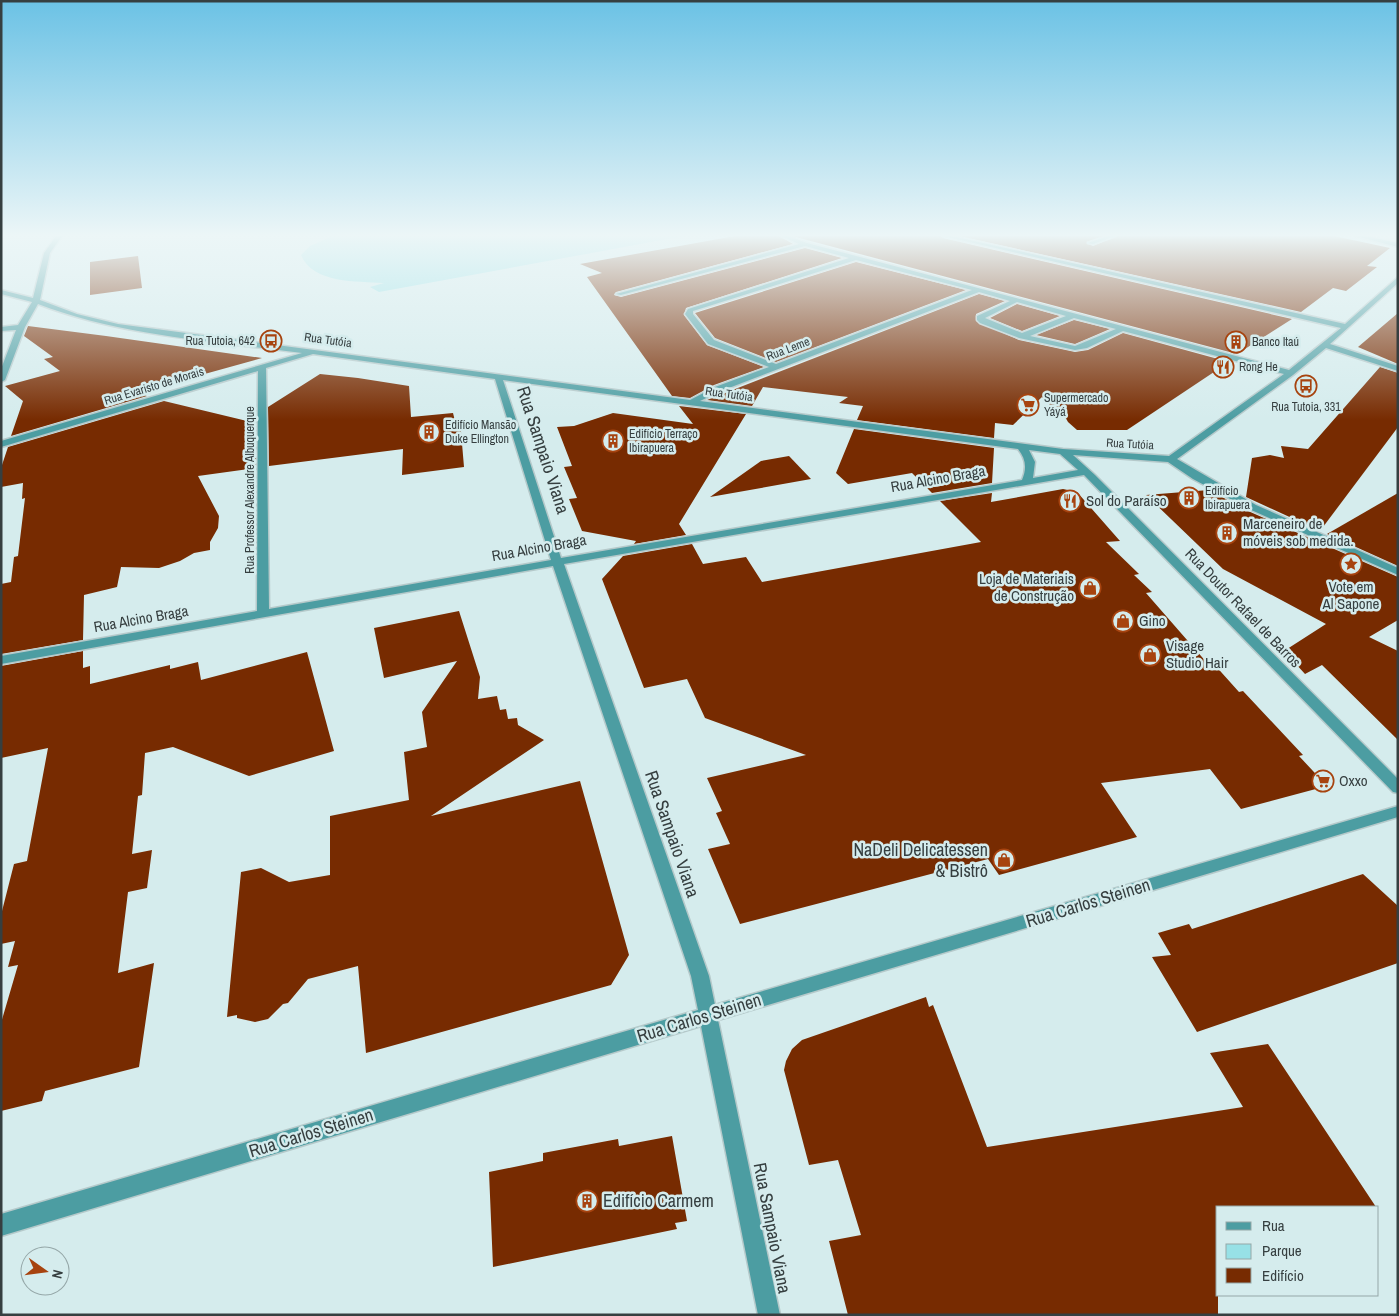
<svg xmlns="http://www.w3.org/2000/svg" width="1399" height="1316" viewBox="0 0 1399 1316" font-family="'Archivo Narrow',sans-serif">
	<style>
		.green { fill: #97e1e6 }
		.building { fill: #772b01 }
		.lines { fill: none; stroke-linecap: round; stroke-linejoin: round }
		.minor-casing { stroke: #b5c9ca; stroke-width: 3 }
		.minor { fill: #4c9da2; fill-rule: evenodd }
		.labels { text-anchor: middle; stroke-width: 5; stroke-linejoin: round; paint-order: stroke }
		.far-street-label { font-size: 12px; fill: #363f40; stroke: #d5eced }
		.far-poi-label { font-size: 12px; fill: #363f40; stroke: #d5eced; text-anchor: start }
		.street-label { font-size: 15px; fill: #363f40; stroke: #d5eced }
		.poi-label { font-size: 15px; fill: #363f40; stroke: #d5eced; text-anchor: start }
		.near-street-label { font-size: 18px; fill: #363f40; stroke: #d5eced }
		.near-poi-label { font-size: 18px; fill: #363f40; stroke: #d5eced; text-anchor: end }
	</style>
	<rect width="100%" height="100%" fill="#d5eced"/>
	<path class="green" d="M332 236H684L379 292 370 287 384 283C357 281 313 284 301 255L310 246Z"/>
	<g class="building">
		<path d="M735 236H779L793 244 616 292 614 295 621 297 805 248 842 258 686 308 684 315 707 345 764 367 714 385 690 398 672 396 587 277 602 273 580 264Z"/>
		<path d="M792 236H941L943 238 1292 319 1237 354Z"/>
		<path d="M959 236H1104L1086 242 1093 246 1117 236H1334L1390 248 1367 266 1377 267 1346 291 1333 288 1301 312Z"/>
		<path d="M138 256 142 288 90 295V262Z"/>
		<path d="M856 262 966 290 776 362 715 338 695 313Z"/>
		<path d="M979 294 1005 301 976 314V321L1019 340 1075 352 1088 350 1123 333 1229 362 1127 430H1077L1068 422 1059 406 1055 410 1042 397 1013 425 995 423 994 438 857 420 863 406 839 403 848 397 763 387 752 406 707 400Z"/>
		<path d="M1017 304 1060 316 1022 331 990 318Z"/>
		<path d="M1398 313V364L1358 347Z"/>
		<path d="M1074 320 1110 329 1075 344 1036 335Z"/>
		<path d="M28 326 106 336 262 358 136 393 147 396 11 436 23 401 5 386 60 371 44 359 53 357 24 336Z"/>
		<path d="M1380 367 1398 373V427L1320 531 1246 497 1252 458 1270 455 1284 458 1281 446 1308 449Z"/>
		<path d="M320 374 358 378 409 386 411 417 453 413 455 421 460 420 464 467 402 475 403 449 269 466 268 407Z"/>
		<path d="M164 401 247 421 256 415V468L198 476 219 516 218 528 210 542V550L194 553 180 561 159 568 121 567 117 587 84 595 83 640 1 654V584L11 582 14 557 18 556 25 498 22 499 23 483 1 487V468L8 447Z"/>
		<path d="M679 406 746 414 679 524 686 535 634 544 636 541 582 531 569 499 577 498 564 467 572 466 557 427 574 426 613 413 693 424Z"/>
		<path d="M854 429 994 448 992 483 932 493 912 473 848 484 836 473Z"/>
		<path d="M789 456 811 479 710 497 761 461Z"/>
		<path d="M1063 489 1077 492 1120 541 1106 542 1139 574 1134 575 1152 592 1146 593 1208 664 1213 663 1239 692 1243 691 1303 755 1299 756 1327 786 1241 809 1210 769 1101 783 1137 837 999 875 988 859 740 924 708 849 730 844 716 813 722 811 707 778 806 755 705 718 687 679 644 688 602 579 623 556 692 544 703 564 746 557 762 582 981 542 940 501 992 493 991 502Z"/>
		<path d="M1209 490 1248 511 1314 540 1311 544 1316 541 1398 577V620L1369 637 1398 651V740L1322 665 1305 674 1284 651 1326 624 1223 569 1146 495Z"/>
		<path d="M1398 493V566L1327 534Z"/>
		<path d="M459 611 480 677 478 699 497 696 500 710 506 709 508 719 517 718 518 725 544 740 431 816 580 781 629 955 611 985 366 1053 358 966 308 979 288 1003 283 1004 268 1019 255 1022 237 1018V1015L227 1017 241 872 261 868 289 882 330 875V816L409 800 404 752 427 747 422 712 457 661 384 678 374 628Z"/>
		<path d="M83 651V668L90 666V684L170 665V669L198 662 201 680 307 652 334 751 249 776 173 747 145 753 142 795 138 796 132 854 152 850 147 888 128 892 118 973 154 963 139 1067 45 1091 42 1101 1 1111V1023L18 965 8 967 15 941 1 944V915L14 864 27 861 48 748 1 758V666Z"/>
		<path d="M1363 874 1398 906V963L1197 1032 1152 957 1171 955 1158 933 1189 924 1192 929Z"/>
		<path d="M926 997 929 1007 933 1005 987 1147 1243 1107 1210 1053 1268 1044 1376 1207H1218V1315H848L829 1241 861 1235 838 1160 809 1165 784 1070 786 1061 792 1049 802 1040Z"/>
		<path d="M672 1136 687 1221 675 1223 677 1229 493 1267 489 1172 543 1161V1153L618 1139 619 1146Z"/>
	</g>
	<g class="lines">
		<g class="minor-casing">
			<g id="minor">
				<path d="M56 236H62L50 253 40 300 77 314 118 324 690 400 715 387 769 367 708 344 685 314 688 309 849 258 805 246 621 295 616 294 799 244 781 236H788L807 243 1289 370 1341 328 943 236H952L1345 324 1398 277V283L1330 344 1398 366V371L1326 348 1293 375 1177 459 1256 505 1398 568V575L1249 509 1193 479 1168 462 1073 455 1095 475 1398 779V793L1393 792 1084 475 564 564 709 976 715 1005 1398 806V817L718 1020 780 1315H758L701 1026 1 1236V1214L698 1010 691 976 553 566 1 664V656L257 611 258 371 1 447V441L302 353C214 341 121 336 38 304L25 327 5 380 1 382V369L16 330 1 331V327L18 325 32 302 1 294V290L33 298 44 253ZM856 260 972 290 776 364 714 340 693 314V311ZM979 292 1010 301 977 316V320L980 323 1019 338 1075 350 1087 348 1123 331 1284 374 1169 456 1063 449 700 401 721 391ZM1017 302 1066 316 1022 333 985 318ZM1074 318 1116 329 1075 346 1030 336ZM313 354 495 379 551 560 269 609 266 368ZM503 380 1018 449C1026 459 1027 468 1022 480L561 558ZM1029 450 1060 454 1078 470 1033 478 1035 462Z"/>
				<path d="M1108 236H1115L1093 244 1088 243Z"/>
				<path d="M1356 236H1365L1398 243V247Z"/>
			</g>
		</g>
		<use href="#minor" class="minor"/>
	</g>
	<linearGradient id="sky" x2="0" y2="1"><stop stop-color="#6bc2e5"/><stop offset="0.56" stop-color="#ecf6f7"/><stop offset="1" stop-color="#ecf6f7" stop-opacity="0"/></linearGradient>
	<rect width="1399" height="420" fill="url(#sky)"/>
	<defs>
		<g id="bus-ring" transform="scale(1.125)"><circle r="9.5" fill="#d5eced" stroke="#a7430f" stroke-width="1.5"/><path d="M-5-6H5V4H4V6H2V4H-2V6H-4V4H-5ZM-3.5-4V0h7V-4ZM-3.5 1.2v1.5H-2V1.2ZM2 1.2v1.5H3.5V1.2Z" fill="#a7430f"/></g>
		<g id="building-ring" transform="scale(1.125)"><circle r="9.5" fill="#d5eced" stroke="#a7430f" stroke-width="1.5"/><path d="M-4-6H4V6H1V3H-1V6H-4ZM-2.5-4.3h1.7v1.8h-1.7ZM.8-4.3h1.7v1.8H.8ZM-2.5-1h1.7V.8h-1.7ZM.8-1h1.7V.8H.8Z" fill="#a7430f"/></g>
		<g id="restaurant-ring" transform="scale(1.125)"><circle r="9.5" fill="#d5eced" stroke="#a7430f" stroke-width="1.5"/><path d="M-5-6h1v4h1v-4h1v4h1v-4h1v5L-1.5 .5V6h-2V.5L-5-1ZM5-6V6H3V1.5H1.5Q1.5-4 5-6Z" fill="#a7430f"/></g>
		<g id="supermarket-ring" transform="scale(1.125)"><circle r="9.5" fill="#d5eced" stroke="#a7430f" stroke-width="1.5"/><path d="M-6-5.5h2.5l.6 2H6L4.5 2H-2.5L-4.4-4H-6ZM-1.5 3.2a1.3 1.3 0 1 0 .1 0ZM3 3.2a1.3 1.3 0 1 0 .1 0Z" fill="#a7430f"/></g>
		<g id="sight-ring" transform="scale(1.125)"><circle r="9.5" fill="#d5eced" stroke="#a7430f" stroke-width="1.5"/><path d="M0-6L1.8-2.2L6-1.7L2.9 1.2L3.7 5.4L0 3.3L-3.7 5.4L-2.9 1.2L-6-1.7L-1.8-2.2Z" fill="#a7430f"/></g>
		<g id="shop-ring" transform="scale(1.125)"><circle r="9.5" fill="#d5eced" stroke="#a7430f" stroke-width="1.5"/><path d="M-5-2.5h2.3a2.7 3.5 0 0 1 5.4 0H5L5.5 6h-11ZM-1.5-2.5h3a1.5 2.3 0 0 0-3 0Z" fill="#a7430f"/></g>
	</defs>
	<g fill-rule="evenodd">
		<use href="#bus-ring" x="271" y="341"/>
		<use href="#building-ring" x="1236" y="342"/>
		<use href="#restaurant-ring" x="1223" y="367"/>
		<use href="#bus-ring" x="1306" y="386"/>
		<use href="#supermarket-ring" x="1028" y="405"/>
		<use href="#building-ring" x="429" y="432"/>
		<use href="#building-ring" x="613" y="441"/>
		<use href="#building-ring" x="1189" y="498"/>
		<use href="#restaurant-ring" x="1070" y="501"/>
		<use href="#building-ring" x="1227" y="533"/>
		<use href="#sight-ring" x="1351" y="564"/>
		<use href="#shop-ring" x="1090" y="588"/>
		<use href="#shop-ring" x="1123" y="621"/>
		<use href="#shop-ring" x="1150" y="655"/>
		<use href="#supermarket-ring" x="1323" y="781"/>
		<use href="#shop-ring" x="1004" y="860"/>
		<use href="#building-ring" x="587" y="1201"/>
	</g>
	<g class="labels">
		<g class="far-street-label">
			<text transform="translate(328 340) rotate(8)" y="4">Rua Tutóia</text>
			<text transform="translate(788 349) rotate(-21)" y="4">Rua Leme</text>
			<text transform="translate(154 386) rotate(-17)" y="4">Rua Evaristo de Morais</text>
			<text transform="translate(729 394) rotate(8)" y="4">Rua Tutóia</text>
			<text transform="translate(1130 444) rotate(3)" y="4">Rua Tutóia</text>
			<text transform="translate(250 490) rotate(-90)" y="4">Rua Professor Alexandre Albuquerque</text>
		</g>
		<g class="far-poi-label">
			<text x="255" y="345" text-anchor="end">Rua Tutoia, 642</text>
			<text x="1252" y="346">Banco Itaú</text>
			<text x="1239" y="371">Rong He</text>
			<text x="1044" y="402">Supermercado<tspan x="1044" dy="14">Yáyá</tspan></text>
			<text x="1306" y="411" text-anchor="middle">Rua Tutoia, 331</text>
			<text x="445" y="429">Edifício Mansão<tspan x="445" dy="14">Duke Ellington</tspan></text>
			<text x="629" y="438">Edifício Terraço<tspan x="629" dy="14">Ibirapuera</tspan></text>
			<text x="1205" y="495">Edifício<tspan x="1205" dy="14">Ibirapuera</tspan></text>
		</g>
		<g class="street-label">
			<text transform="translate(938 479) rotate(-10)" y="5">Rua Alcino Braga</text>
			<text transform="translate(539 548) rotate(-10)" y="5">Rua Alcino Braga</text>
			<text transform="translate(1243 608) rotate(46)" y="5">Rua Doutor Rafael de Barros</text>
			<text transform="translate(141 619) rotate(-10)" y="5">Rua Alcino Braga</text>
		</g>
		<g class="poi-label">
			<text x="1086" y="506">Sol do Paraíso</text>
			<text x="1243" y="529">Marceneiro de<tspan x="1243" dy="17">móveis sob medida.</tspan></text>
			<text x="1074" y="584" text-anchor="end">Loja de Materiais<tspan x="1074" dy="17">de Construção</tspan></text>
			<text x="1351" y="592" text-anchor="middle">Vote em<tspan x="1351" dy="17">Al Sapone</tspan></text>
			<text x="1139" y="626">Gino</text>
			<text x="1166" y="651">Visage<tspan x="1166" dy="17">Studio Hair</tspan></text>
			<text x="1339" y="786">Oxxo</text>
		</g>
		<g class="near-street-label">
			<text transform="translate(543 450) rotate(72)" y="6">Rua Sampaio Viana</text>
			<text transform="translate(672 834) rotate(71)" y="6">Rua Sampaio Viana</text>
			<text transform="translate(1088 903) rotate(-17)" y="6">Rua Carlos Steinen</text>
			<text transform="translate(699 1018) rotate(-17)" y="6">Rua Carlos Steinen</text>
			<text transform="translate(311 1133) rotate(-17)" y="6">Rua Carlos Steinen</text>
			<text transform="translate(772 1228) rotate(79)" y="6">Rua Sampaio Viana</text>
		</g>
		<g class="near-poi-label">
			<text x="988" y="856">NaDeli Delicatessen<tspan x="988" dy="21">&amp; Bistrô</tspan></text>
			<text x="603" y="1207" text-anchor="start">Edifício Carmem</text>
		</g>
	</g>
	<rect width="1399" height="1316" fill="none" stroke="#363f40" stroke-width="5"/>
	<rect x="1216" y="1206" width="162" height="90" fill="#d5eced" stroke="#95a7a8"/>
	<rect x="1226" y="1222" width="25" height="8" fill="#4c9da2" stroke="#95a7a8"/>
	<text x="1262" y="1231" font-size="15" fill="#363f40">Rua</text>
	<rect x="1226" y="1244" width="25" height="15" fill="#97e1e6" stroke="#95a7a8"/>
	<text x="1262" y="1256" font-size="15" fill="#363f40">Parque</text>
	<rect x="1226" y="1268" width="25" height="15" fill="#772b01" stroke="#95a7a8"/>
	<text x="1262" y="1281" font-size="15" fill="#363f40">Edifício</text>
	<g transform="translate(45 1271) rotate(104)"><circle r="24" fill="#d5eced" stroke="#95a7a8"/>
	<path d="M0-4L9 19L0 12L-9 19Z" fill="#a7430f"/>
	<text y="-8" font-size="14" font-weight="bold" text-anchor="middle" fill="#363f40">N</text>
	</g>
</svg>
